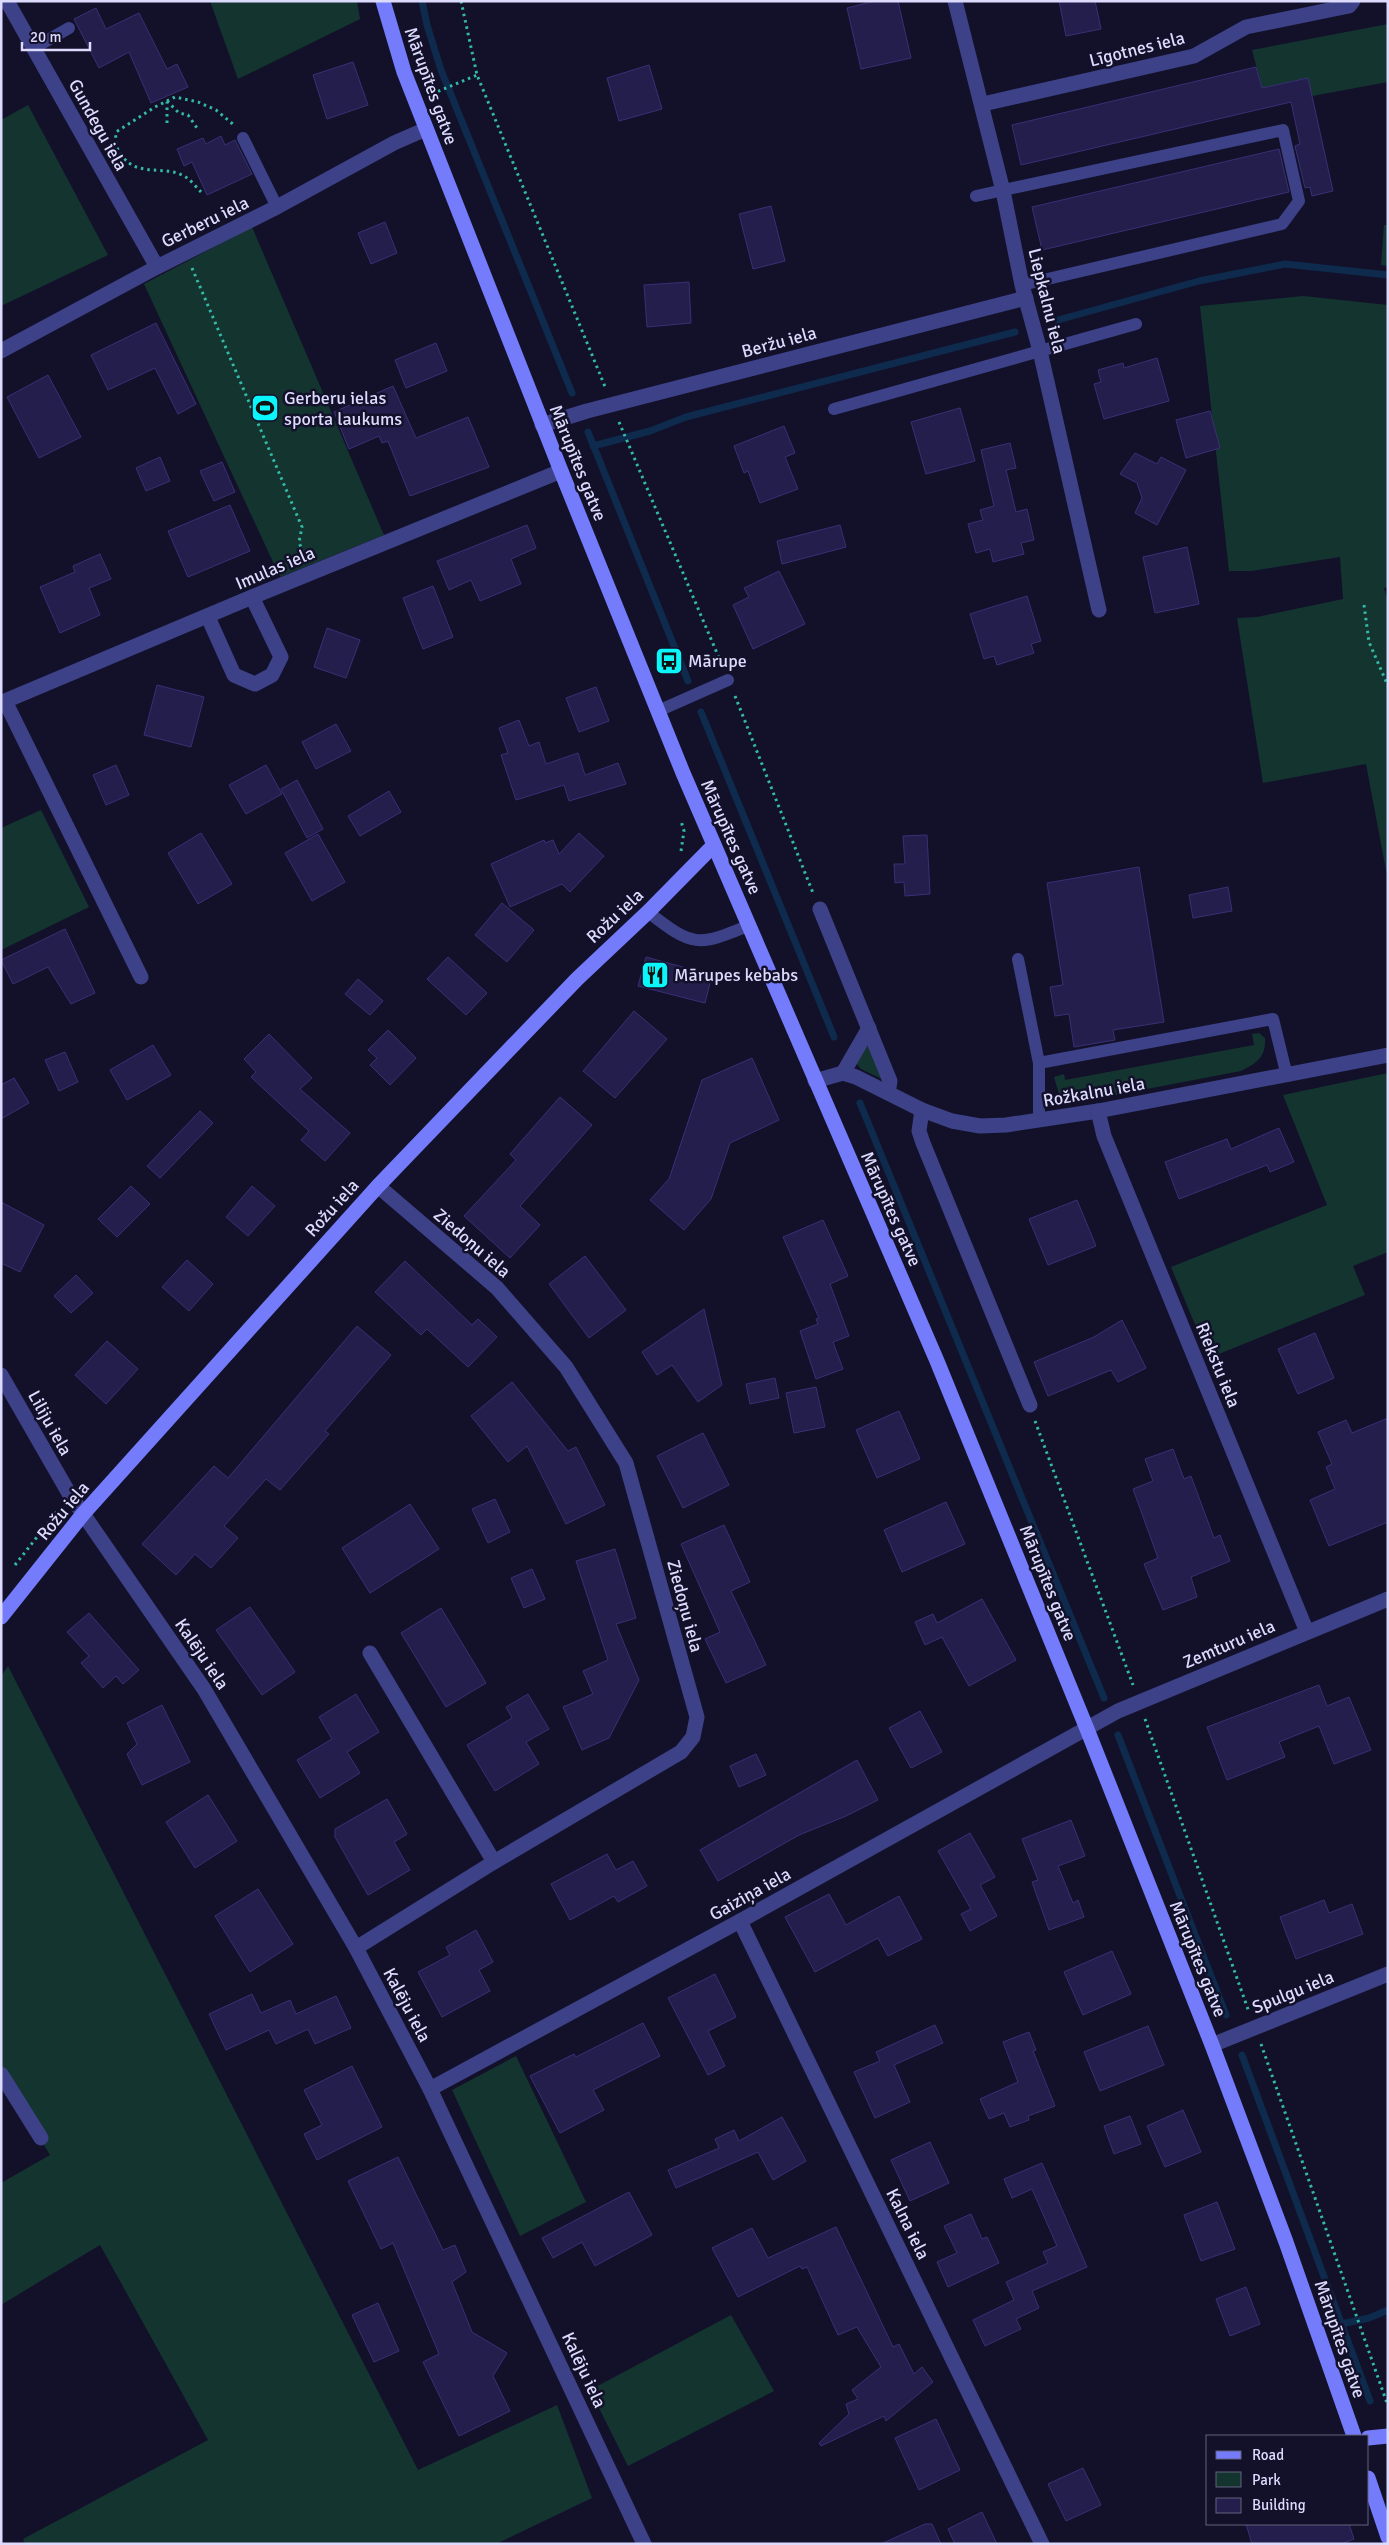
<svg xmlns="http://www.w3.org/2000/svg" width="1389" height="2545" viewBox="0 0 1389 2545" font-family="Signika,sans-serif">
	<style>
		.green { fill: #143430 }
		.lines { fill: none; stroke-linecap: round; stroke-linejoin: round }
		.stream { stroke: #0e2a4c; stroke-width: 7 }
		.building { fill: #231e4b; stroke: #383076 }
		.path { stroke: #33baa7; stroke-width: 3; stroke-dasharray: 2.5 4; stroke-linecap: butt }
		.lane { stroke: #3d4188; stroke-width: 12 }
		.street { stroke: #3d4188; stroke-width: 15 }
		.secondary { stroke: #747cfc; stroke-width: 15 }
		.labels { text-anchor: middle; stroke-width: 5; stroke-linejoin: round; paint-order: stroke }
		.street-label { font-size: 18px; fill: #dcdbfe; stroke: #13112a }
		.poi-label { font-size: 18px; fill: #dcdbfe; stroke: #13112a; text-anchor: start }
	</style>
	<rect width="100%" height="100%" fill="#13112a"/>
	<g class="green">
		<path d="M210 1H357L360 19 238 79Z"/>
		<path d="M1388 24V82L1312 96 1307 78 1262 88 1252 50Z"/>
		<path d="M28 105 108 255 1 306V120Z"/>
		<path d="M1384 225H1388V266L1381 265Z"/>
		<path d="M252 227 384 535 280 577 144 284Z"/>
		<path d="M1303 296 1388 305V587L1384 588 1388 602V881L1366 764 1263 783 1237 618 1257 617 1343 599 1340 557 1251 571H1229L1200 306Z"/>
		<path d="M41 810 89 907 1 950V828Z"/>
		<path d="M1259 1033 1265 1038C1266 1057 1257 1063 1241 1071L1084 1101H1065L1059 1094 1054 1077 1064 1074 1065 1080 1254 1045 1252 1034Z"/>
		<path d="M868 1044 886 1081 861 1069 856 1063Z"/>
		<path d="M1388 1073V1252L1353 1266 1365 1295 1209 1358 1171 1267 1327 1205 1283 1095Z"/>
		<path d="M8 1666 418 2470 557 2405 592 2498 496 2544H25L23 2539 208 2440 100 2245 1 2305V2183L50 2155 1 2074V1676Z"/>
		<path d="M516 2056 586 2202 520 2236 452 2090Z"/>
		<path d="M731 2315 774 2391 628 2466 590 2390Z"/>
	</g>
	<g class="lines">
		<g class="stream">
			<path d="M422 1 427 25 441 70 572 393"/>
			<path d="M1058 320 1199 281 1285 264 1388 275"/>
			<path d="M588 432 688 681"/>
			<path d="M593 446 650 431 686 417 1015 332"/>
			<path d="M701 712 834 1037"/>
			<path d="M860 1103 1104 1698"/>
			<path d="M1118 1735 1226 2015"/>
			<path d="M1242 2055 1370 2401"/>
			<path d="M1341 2324 1369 2318 1388 2310"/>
		</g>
	</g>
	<g class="building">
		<path d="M875 1H898L911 58 861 69 847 8Z"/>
		<path d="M1059 1H1095L1101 29 1066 36Z"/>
		<path d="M96 8 106 29 139 13 167 69 177 64 188 87 151 103 129 52 99 68 74 19Z"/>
		<path d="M353 62 368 105 327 119 313 75Z"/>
		<path d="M649 65 662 109 619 121 607 78Z"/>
		<path d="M1256 67 1262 88 1308 78 1333 191 1312 196 1310 187 1305 188 1295 146 1300 144 1291 102 1021 165 1012 125Z"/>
		<path d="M221 136 225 145 235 140 252 174 207 195 192 162 184 166 177 149 203 138 206 144Z"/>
		<path d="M1279 149 1289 192 1042 250 1032 207Z"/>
		<path d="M771 206 785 261 753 269 739 214Z"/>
		<path d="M385 222 397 253 371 264 358 233Z"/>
		<path d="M689 282 691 323 647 327 644 285Z"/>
		<path d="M156 323 196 404 178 414 155 368 108 390 91 355Z"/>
		<path d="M436 343 447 371 406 388 395 360Z"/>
		<path d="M1157 358 1169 401 1104 419 1094 384 1101 382 1098 370 1123 363 1124 368Z"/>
		<path d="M48 375 81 437 39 458 7 397Z"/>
		<path d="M393 386 416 438 468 417 489 467 410 496 388 441 382 443 379 436 349 449 334 412Z"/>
		<path d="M960 408 975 461 926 474 911 422Z"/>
		<path d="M1210 411 1220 448 1186 458 1176 420Z"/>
		<path d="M784 426 795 453 785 457 798 489 760 503 748 471 744 473 734 446Z"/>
		<path d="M1010 443 1016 468 1006 470 1016 512 1027 509 1034 540 1021 543 1024 554 993 562 990 549 976 553 968 524 983 520 980 510 994 506 981 450Z"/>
		<path d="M1135 453 1157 464 1161 457 1186 470 1157 525 1135 513 1142 498 1137 483 1120 474Z"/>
		<path d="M160 457 170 481 146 491 136 468Z"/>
		<path d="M222 462 235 492 214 501 200 471Z"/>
		<path d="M230 505 250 551 188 577 168 531Z"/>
		<path d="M527 525 536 548 511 559 521 584 480 601 471 580 449 590 437 561Z"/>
		<path d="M840 525 846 547 782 564 777 541Z"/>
		<path d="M1187 547 1199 604 1155 613 1143 557Z"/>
		<path d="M100 554 111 579 89 588 100 615 60 633 40 587 75 572 73 566Z"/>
		<path d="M779 571 805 624 753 649 733 605 749 597 744 588Z"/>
		<path d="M433 586 453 637 423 649 403 598Z"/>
		<path d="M1027 596 1041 641 1031 644 1034 653 997 665 994 656 984 659 970 614Z"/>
		<path d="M327 628 360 640 346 678 314 667Z"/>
		<path d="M157 685 204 697 191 747 144 735Z"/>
		<path d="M596 687 609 721 579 732 566 698Z"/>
		<path d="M519 720 529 746 539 742 546 764 578 753 585 775 618 763 626 784 569 801 564 785 516 800 501 755 508 753 499 728Z"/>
		<path d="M336 724 351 751 316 769 302 742Z"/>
		<path d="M116 765 129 795 106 805 93 775Z"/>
		<path d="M266 765 282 794 246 814 229 785Z"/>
		<path d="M297 780 323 829 307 838 281 789Z"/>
		<path d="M389 791 401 812 360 836 348 816Z"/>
		<path d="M201 833 232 884 198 904 168 853Z"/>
		<path d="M579 833 604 856 570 892 562 884 510 907 491 864 544 840 545 843 553 840 559 854Z"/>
		<path d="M318 834 345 882 312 901 285 853Z"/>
		<path d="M927 835 930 894 905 896 904 882 895 883 894 864H905L903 836Z"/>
		<path d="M1139 867 1164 1022 1113 1030 1115 1040 1074 1047 1069 1014 1055 1016 1050 987 1063 985 1047 883Z"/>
		<path d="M1228 887 1232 911 1193 918 1189 895Z"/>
		<path d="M502 903 534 930 507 962 475 935Z"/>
		<path d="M65 929 95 993 71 1004 48 967 13 984 1 960Z"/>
		<path d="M448 957 487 993 466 1015 427 979Z"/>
		<path d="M646 957 712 975 705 1003 638 986Z"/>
		<path d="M358 979 383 1001 370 1015 345 994Z"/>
		<path d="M634 1011 667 1039 615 1098 583 1071Z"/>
		<path d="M388 1030 416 1058 390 1085 370 1065 377 1058 368 1050Z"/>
		<path d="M269 1034 312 1078 300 1089 350 1133 325 1161 301 1140 309 1131 251 1077 256 1072 244 1059Z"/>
		<path d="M153 1045 171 1075 127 1100 110 1070Z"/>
		<path d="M65 1052 78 1082 59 1091 45 1060Z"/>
		<path d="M752 1058 779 1120 730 1143 711 1199 684 1230 650 1200 669 1179 702 1080Z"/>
		<path d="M14 1078 29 1103 1 1119V1085Z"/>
		<path d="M560 1097 592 1125 520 1206 540 1225 510 1258 464 1216 516 1160 510 1154Z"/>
		<path d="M200 1111 213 1123 160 1178 147 1166Z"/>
		<path d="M1279 1128 1294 1162 1270 1172 1267 1165 1179 1199 1165 1162 1227 1139 1231 1149Z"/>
		<path d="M131 1186 150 1204 117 1237 98 1219Z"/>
		<path d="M252 1186 275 1206 248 1236 226 1217Z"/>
		<path d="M1077 1200 1096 1246 1048 1265 1029 1219Z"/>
		<path d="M1 1202 44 1225 20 1272 1 1263Z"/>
		<path d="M823 1220 848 1276 830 1284 849 1336 833 1342 843 1369 816 1379 800 1331 818 1324 816 1319 819 1318 783 1237Z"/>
		<path d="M585 1256 626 1310 589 1338 549 1284Z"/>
		<path d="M187 1260 213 1284 189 1311 162 1287Z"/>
		<path d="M405 1261 472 1325 478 1319 497 1337 468 1367 427 1329 421 1335 375 1292Z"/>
		<path d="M76 1275 93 1293 71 1313 54 1296Z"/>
		<path d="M704 1309 722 1385 698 1402 672 1365 657 1375 642 1352Z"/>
		<path d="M1122 1320 1146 1368 1118 1382 1111 1370 1048 1396 1034 1362 1094 1337Z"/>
		<path d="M357 1326 391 1355 325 1431 329 1434 280 1490 266 1479 224 1526 238 1538 211 1568 195 1554 176 1575 142 1544 214 1466 228 1478Z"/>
		<path d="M1315 1333 1334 1378 1298 1394 1278 1349Z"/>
		<path d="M107 1341 138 1369 106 1404 75 1375Z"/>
		<path d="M775 1378 779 1398 750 1404 746 1384Z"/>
		<path d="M512 1382 568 1451 576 1447 605 1505 566 1524 527 1446 508 1462 471 1416Z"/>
		<path d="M816 1387 825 1427 794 1433 786 1393Z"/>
		<path d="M899 1411 920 1459 877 1478 856 1430Z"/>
		<path d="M1388 1418V1522L1329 1546 1310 1500 1335 1489 1326 1467 1332 1464 1318 1432 1346 1420 1352 1433Z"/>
		<path d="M703 1433 729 1485 683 1508 657 1456Z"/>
		<path d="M1173 1449 1184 1479 1191 1476 1214 1538 1220 1535 1230 1561 1191 1577 1197 1597 1163 1610 1144 1564 1158 1558 1133 1489 1153 1481 1145 1459Z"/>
		<path d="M495 1499 510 1532 488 1543 472 1509Z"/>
		<path d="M946 1502 965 1544 902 1572 884 1530Z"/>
		<path d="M410 1504 439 1549 370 1593 342 1548Z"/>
		<path d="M724 1525 750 1582 731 1591 766 1665 726 1683 705 1639 720 1632 681 1544Z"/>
		<path d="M615 1549 636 1618 616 1624 639 1680 609 1738 582 1750 563 1707 593 1694 583 1671 608 1660 576 1561Z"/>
		<path d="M532 1569 545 1599 524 1608 511 1578Z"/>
		<path d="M982 1599 1016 1660 969 1686 942 1637 925 1645 915 1622 933 1614 937 1623Z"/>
		<path d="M250 1607 295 1672 262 1695 216 1630Z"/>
		<path d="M441 1608 486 1683 446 1707 401 1633Z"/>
		<path d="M89 1613 139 1670 123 1684 116 1676 103 1688 81 1663 89 1656 67 1632Z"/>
		<path d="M1319 1685 1327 1706 1349 1697 1371 1750 1334 1764 1319 1726 1279 1742 1285 1757 1227 1780 1207 1727Z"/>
		<path d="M356 1694 379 1732 347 1752 360 1773 320 1798 297 1760 332 1739 319 1717Z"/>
		<path d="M528 1694 549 1729 526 1742 539 1764 495 1791 467 1745 512 1718 506 1707Z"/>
		<path d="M162 1705 190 1762 142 1785 127 1754 137 1744 127 1723Z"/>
		<path d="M920 1711 942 1752 911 1768 889 1728Z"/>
		<path d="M756 1754 766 1775 739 1787 730 1766Z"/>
		<path d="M857 1760 878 1800 846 1816 799 1835 718 1881 700 1850Z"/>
		<path d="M208 1795 237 1841 195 1868 166 1822Z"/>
		<path d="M387 1799 407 1834 394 1842 410 1870 368 1895 335 1837V1829Z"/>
		<path d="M1071 1820 1085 1856 1058 1866 1073 1903 1078 1900 1084 1917 1049 1930 1032 1882 1038 1880 1022 1839Z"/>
		<path d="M970 1833 995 1877 980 1885 997 1916 970 1931 961 1914 971 1909 938 1851Z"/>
		<path d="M607 1854 616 1870 633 1861 647 1886 618 1902 614 1896 570 1920 551 1884Z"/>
		<path d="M258 1889 293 1944 250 1972 215 1916Z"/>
		<path d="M829 1894 846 1925 899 1896 922 1939 888 1956 878 1938 815 1972 785 1917Z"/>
		<path d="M1324 1900 1329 1913 1352 1904 1363 1934 1296 1959 1280 1917Z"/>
		<path d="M476 1930 493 1962 479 1970 490 1991 442 2017 418 1972 450 1955 446 1947Z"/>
		<path d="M1112 1951 1131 1994 1083 2015 1064 1972Z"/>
		<path d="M715 1974 736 2017 708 2031 725 2066 708 2075 668 1998Z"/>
		<path d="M252 1994 261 2013 290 2000 296 2014 336 1996 351 2028 315 2044 308 2029 276 2044 269 2030 226 2050 209 2014Z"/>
		<path d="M643 2023 660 2056 593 2090 604 2110 560 2133 530 2076 574 2054 576 2057Z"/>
		<path d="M935 2025 943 2043 894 2065 910 2102 875 2118 854 2072 880 2061 876 2052Z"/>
		<path d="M1148 2026 1164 2065 1100 2091 1084 2052Z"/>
		<path d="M1029 2032 1036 2050 1033 2051 1055 2106 1028 2116 1029 2120 1010 2127 1004 2113 989 2119 980 2099 1018 2082 1003 2042Z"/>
		<path d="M352 2066 382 2127 317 2160 304 2134 322 2125 304 2090Z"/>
		<path d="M1183 2110 1201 2152 1165 2167 1147 2126Z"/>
		<path d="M1130 2116 1141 2144 1114 2154 1104 2126Z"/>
		<path d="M782 2117 806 2161 773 2180 758 2152 676 2188 668 2170 719 2148 715 2139 734 2130 739 2141Z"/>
		<path d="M930 2142 949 2183 910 2201 891 2160Z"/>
		<path d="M398 2157 443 2250 455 2245 466 2272 452 2282 472 2332 507 2353 493 2376 510 2411 459 2436 423 2362 439 2354 393 2243 381 2249 348 2181Z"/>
		<path d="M1042 2163 1087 2267 1032 2291 1039 2308 1016 2319 1021 2329 985 2346 973 2320 1014 2300 1006 2282 1048 2263 1043 2252 1057 2246 1032 2189 1012 2198 1004 2179Z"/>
		<path d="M629 2192 652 2235 595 2266 582 2242 553 2258 542 2238Z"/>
		<path d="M1217 2202 1235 2249 1201 2261 1184 2215Z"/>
		<path d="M971 2214 982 2239 987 2237 999 2263 948 2287 937 2262 957 2253 944 2226Z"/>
		<path d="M836 2227 893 2347 899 2344 914 2374 922 2367 933 2382 886 2421 884 2416 821 2446 819 2443 849 2414 846 2404 858 2399 852 2390 881 2367 857 2327 838 2335 807 2267 802 2269 800 2266 738 2297 712 2248 752 2228 768 2258Z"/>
		<path d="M1246 2287 1260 2324 1230 2336 1216 2299Z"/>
		<path d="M378 2303 399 2351 374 2362 352 2315Z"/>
		<path d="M936 2419 960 2470 919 2490 895 2438Z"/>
		<path d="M1083 2468 1101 2505 1066 2521 1048 2484Z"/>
		<path d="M982 2512 997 2544H955L948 2529Z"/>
		<path d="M925 2524H932L941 2544H881Z"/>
		<path d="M1246 2524H1349L1354 2539 1341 2544H1252Z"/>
	</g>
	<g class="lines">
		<g class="path">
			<path d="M461 1 477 75 606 389"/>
			<path d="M432 94 477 75"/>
			<path d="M167 101 179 113 188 115 197 128"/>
			<path d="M167 123V102"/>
			<path d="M201 192C196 187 190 179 184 176 164 165 138 177 123 157 116 148 115 144 116 132L155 107 175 97 198 102 216 110 234 125"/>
			<path d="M192 268 302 527 299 542 304 556"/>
			<path d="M619 422 722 665"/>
			<path d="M1364 605 1369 642 1388 686"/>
			<path d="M735 696 813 893"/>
			<path d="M681 851 684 831 681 821"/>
			<path d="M1035 1421 1133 1685"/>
			<path d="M15 1565 59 1509"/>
			<path d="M1145 1719 1249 2012"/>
			<path d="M1261 2044 1388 2406"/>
		</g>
		<g class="lane">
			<path d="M34 48 69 28"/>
			<path d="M243 138 277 207"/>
			<path d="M976 196 1283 130 1299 201 1282 224 1022 285"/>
			<path d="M834 409 1136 324"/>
			<path d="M658 711 728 680"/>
			<path d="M648 912C693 947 697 947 750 925"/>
			<path d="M1018 959 1039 1063"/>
			<path d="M1039 1121V1063L1273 1019 1287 1076"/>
		</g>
		<g class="street">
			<path d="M7 1 157 267"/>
			<path d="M955 1 1003 191 1022 285 1040 351 1099 610"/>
			<path d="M983 104 1194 56 1246 27 1349 6 1353 1"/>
			<path d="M1 351 157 267 277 207 394 143 426 129"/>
			<path d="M542 425 587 411 1026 298"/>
			<path d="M208 617 234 675 255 684 272 675 281 657 252 597"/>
			<path d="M820 909 890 1081 888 1093"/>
			<path d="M141 977 5 701 252 597 561 471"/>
			<path d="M843 1073 869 1028"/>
			<path d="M815 1081 843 1073 856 1077 922 1110 952 1121 980 1126 1006 1125 1098 1111 1388 1055"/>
			<path d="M922 1110 919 1131 923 1143 1030 1405"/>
			<path d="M1098 1111 1104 1136 1307 1632"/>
			<path d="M1 1375 70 1495 204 1689 356 1948 430 2089 644 2544"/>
			<path d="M370 1653 494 1862"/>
			<path d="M740 1921 1042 2544"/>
			<path d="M356 1948 494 1862 681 1752 693 1737 697 1717 626 1463 566 1367 497 1288 378 1186"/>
			<path d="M1212 2045 1388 1974"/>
			<path d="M1 2074 41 2138"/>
			<path d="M430 2089 740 1921 1118 1711 1388 1599"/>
		</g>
		<g class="secondary">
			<path d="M383 1 404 72 561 471 683 773 937 1361 1087 1729 1212 2045 1286 2242 1354 2436"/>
			<path d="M1 1617 83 1514 378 1186 577 979 648 912 714 845"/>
			<path d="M1368 2438 1388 2436"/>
			<path d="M1368 2478 1388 2537"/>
		</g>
	</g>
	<defs>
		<g id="stadium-square" transform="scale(1.4375)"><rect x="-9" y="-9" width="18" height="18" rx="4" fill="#0bf6fa" stroke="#13112a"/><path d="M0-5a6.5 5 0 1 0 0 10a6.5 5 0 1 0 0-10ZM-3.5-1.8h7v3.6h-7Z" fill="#111"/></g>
		<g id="bus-square" transform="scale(1.4375)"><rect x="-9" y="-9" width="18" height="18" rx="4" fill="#0bf6fa" stroke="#13112a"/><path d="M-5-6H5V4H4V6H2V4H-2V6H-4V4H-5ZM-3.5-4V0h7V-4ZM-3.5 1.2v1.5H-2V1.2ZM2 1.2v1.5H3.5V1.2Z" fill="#111"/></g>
		<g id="restaurant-square" transform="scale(1.4375)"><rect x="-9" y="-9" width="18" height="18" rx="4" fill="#0bf6fa" stroke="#13112a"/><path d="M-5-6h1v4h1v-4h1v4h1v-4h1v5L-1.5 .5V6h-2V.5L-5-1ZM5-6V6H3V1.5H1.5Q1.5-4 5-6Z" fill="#111"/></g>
	</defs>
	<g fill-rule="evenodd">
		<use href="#stadium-square" x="265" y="408"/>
		<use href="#bus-square" x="669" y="661"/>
		<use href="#restaurant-square" x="655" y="975"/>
	</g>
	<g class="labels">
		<g class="street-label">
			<text transform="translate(1137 49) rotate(-14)" y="6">Līgotnes iela</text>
			<text transform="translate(431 86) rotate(70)" y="6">Mārupītes gatve</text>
			<text transform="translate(98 125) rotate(61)" y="6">Gundegu iela</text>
			<text transform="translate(205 222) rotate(-26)" y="6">Gerberu iela</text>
			<text transform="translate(1047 301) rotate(76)" y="6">Liepkalnu iela</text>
			<text transform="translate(779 342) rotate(-15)" y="6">Beržu iela</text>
			<text transform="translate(578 463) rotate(68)" y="6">Mārupītes gatve</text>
			<text transform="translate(275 568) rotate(-23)" y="6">Imulas iela</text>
			<text transform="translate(731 837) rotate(66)" y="6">Mārupītes gatve</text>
			<text transform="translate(615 916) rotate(-43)" y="6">Rožu iela</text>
			<text transform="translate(1094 1092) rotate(-10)" y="6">Rožkalnu iela</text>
			<text transform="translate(332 1208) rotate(-48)" y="6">Rožu iela</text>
			<text transform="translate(891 1209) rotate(66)" y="6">Mārupītes gatve</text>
			<text transform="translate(472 1243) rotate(41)" y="6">Ziedoņu iela</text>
			<text transform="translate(1218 1365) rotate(68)" y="6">Riekstu iela</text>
			<text transform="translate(50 1423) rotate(61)" y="6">Liliju iela</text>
			<text transform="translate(63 1511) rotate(-50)" y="6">Rožu iela</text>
			<text transform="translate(1048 1583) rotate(68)" y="6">Mārupītes gatve</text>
			<text transform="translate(685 1606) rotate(75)" y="6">Ziedoņu iela</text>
			<text transform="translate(1229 1644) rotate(-23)" y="6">Zemturu iela</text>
			<text transform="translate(202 1654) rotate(56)" y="6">Kalēju iela</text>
			<text transform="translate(750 1894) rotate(-29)" y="6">Gaiziņa iela</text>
			<text transform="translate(1198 1959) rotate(68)" y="6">Mārupītes gatve</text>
			<text transform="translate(1293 1992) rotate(-22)" y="6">Spulgu iela</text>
			<text transform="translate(407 2005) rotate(62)" y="6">Kalēju iela</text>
			<text transform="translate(908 2224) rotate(64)" y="6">Kalna iela</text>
			<text transform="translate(1340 2339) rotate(71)" y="6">Mārupītes gatve</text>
			<text transform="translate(584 2370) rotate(65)" y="6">Kalēju iela</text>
		</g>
		<g class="poi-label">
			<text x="284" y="404">Gerberu ielas<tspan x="284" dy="21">sporta laukums</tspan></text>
			<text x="688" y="667">Mārupe</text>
			<text x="674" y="981">Mārupes kebabs</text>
		</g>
	</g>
	<rect width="1389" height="2545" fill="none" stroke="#dcdbfe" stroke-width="5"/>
	<rect x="1206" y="2435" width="162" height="90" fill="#13112a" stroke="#63627f"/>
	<rect x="1216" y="2451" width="25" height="8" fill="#747cfc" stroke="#63627f"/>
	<text x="1252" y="2460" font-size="15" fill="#dcdbfe">Road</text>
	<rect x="1216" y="2472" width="25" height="15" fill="#143430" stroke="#63627f"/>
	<text x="1252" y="2485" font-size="15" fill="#dcdbfe">Park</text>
	<rect x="1216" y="2498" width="25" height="15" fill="#231e4b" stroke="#63627f"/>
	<text x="1252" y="2510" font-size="15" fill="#dcdbfe">Building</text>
	<path d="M22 42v8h68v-8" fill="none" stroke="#dcdbfe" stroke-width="2.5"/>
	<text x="30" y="42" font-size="15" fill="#dcdbfe" stroke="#13112a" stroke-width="4" paint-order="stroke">20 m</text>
</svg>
